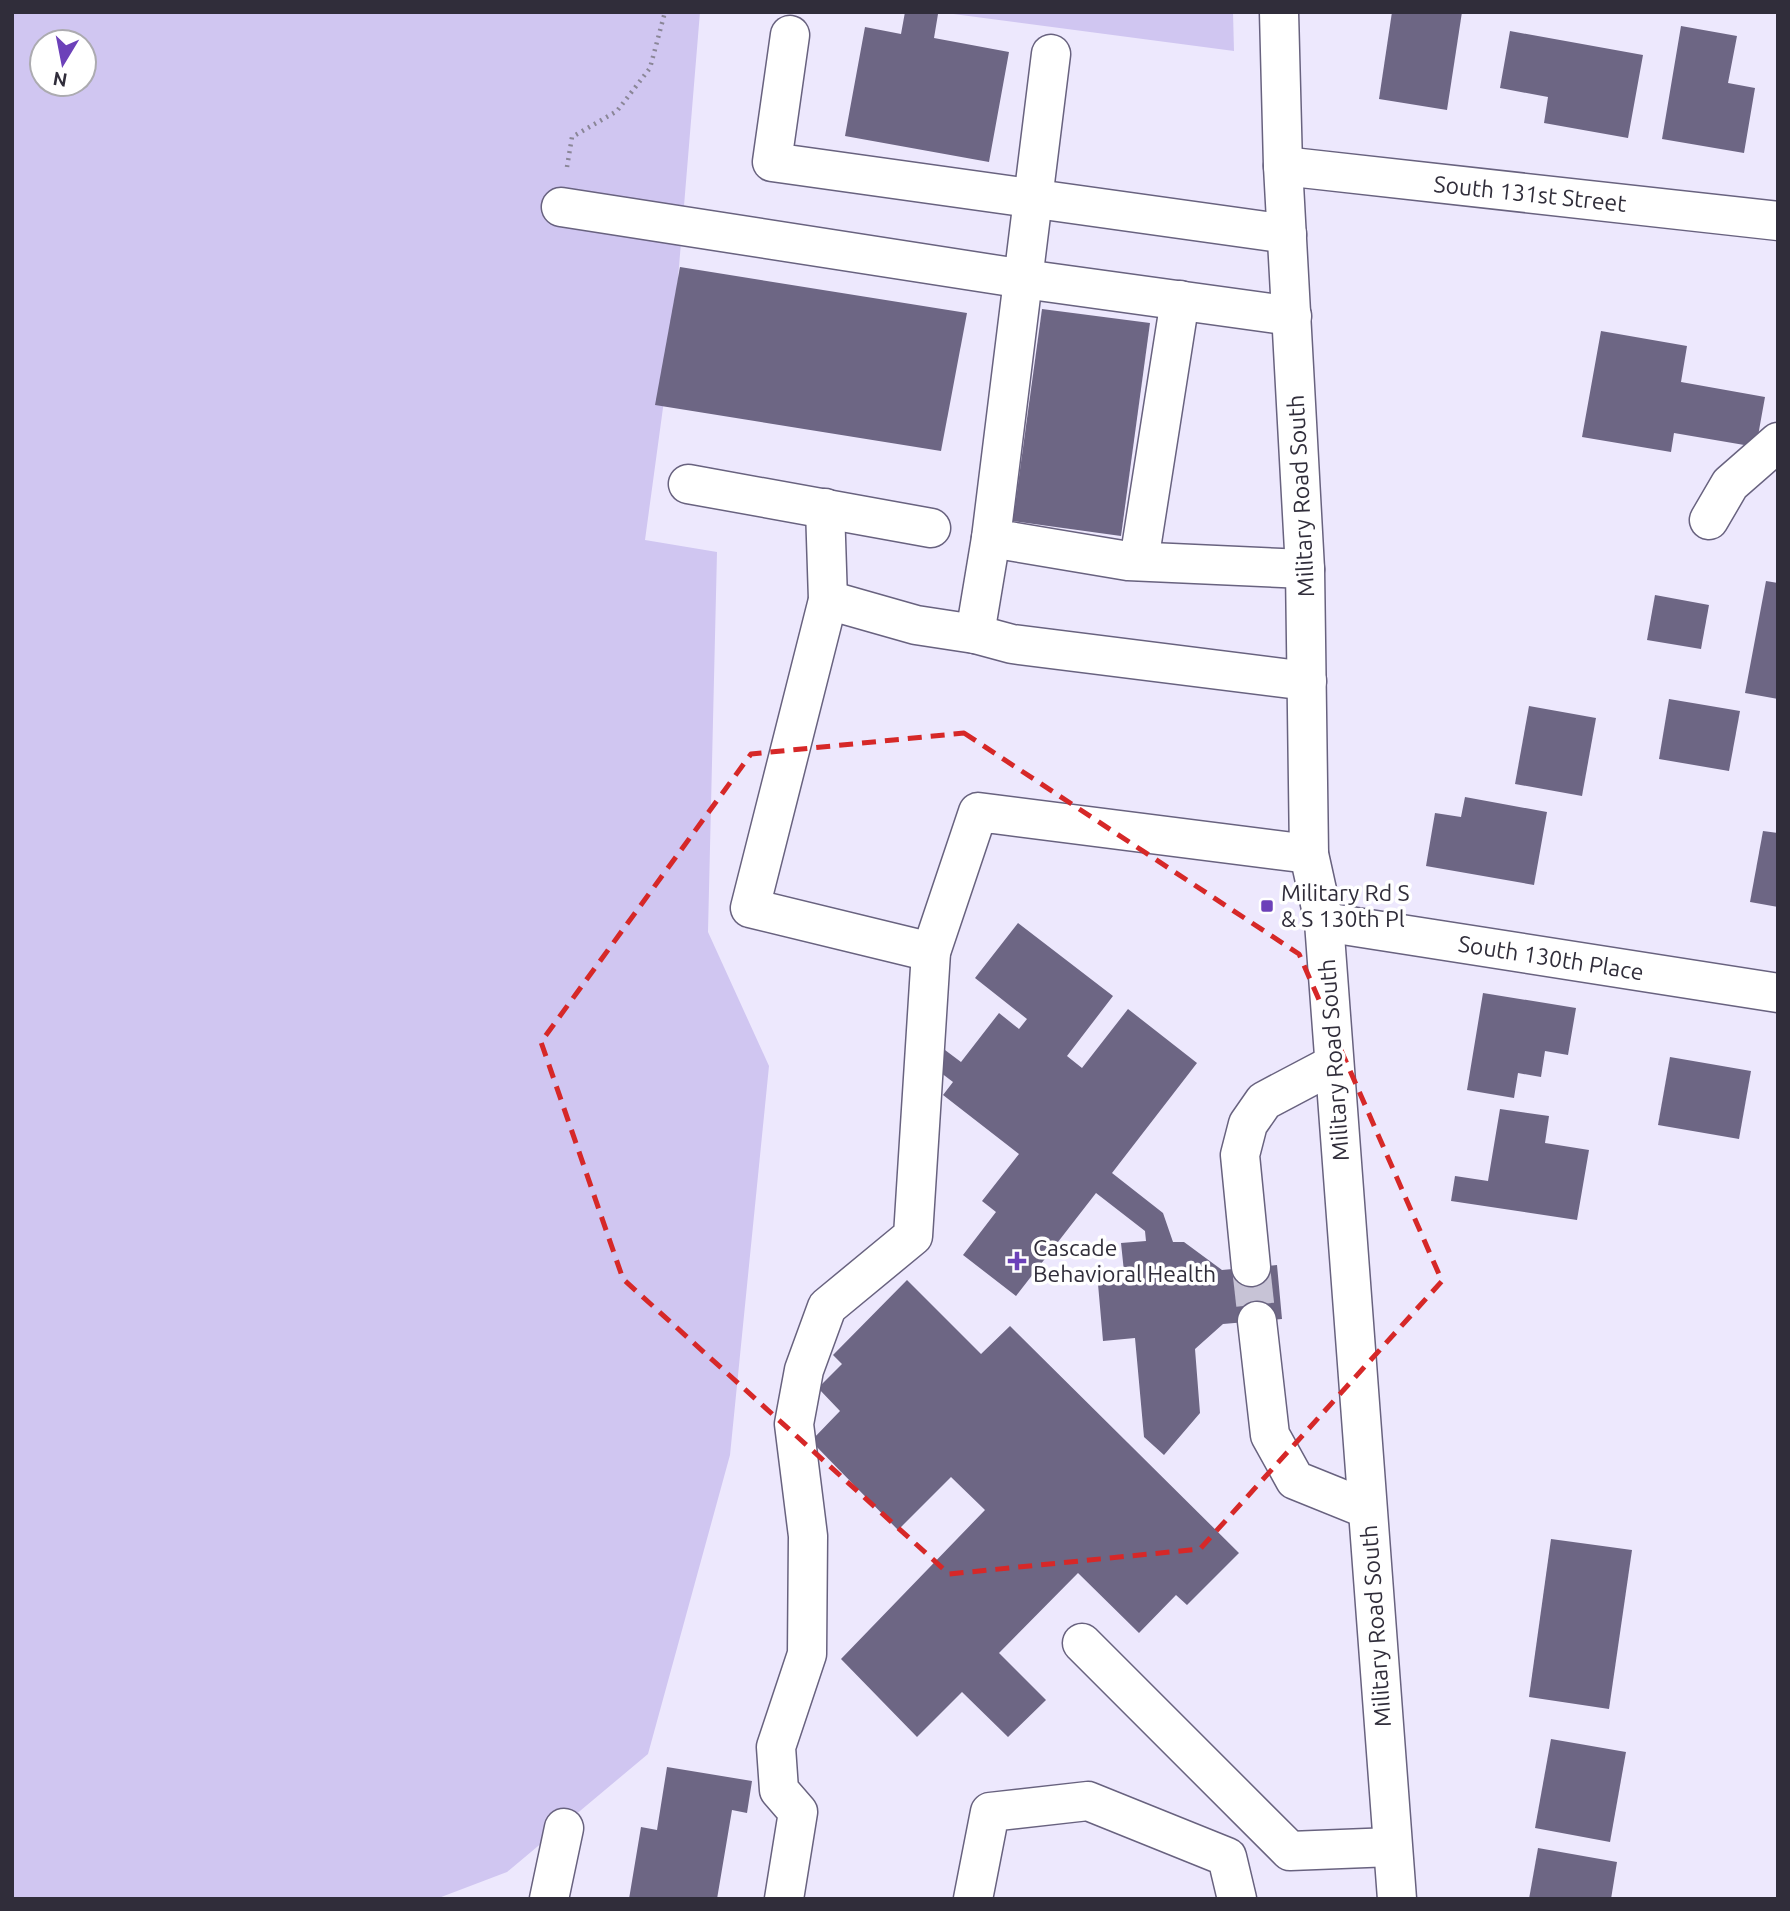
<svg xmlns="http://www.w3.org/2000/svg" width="1790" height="1911" viewBox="0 0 1790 1911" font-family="Ubuntu,sans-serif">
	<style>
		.green { fill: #d0c6f1; fill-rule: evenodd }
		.building { fill: #6d6684 }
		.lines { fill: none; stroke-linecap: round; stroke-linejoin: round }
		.minor-tunnel { stroke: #c7c3d6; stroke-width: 38; stroke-dasharray: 38 19; stroke-linecap: butt }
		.minor-casing { stroke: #68627f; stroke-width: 41 }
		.path { stroke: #8a8697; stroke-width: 4.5; stroke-dasharray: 2 5; stroke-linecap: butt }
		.minor { stroke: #fff; stroke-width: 38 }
		.marked { fill: none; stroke: #d62828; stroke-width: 5; stroke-dasharray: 14 9; stroke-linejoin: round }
		.poi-dot { fill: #6c41b9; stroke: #fff; stroke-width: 2.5 }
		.labels { text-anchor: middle; stroke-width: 7; stroke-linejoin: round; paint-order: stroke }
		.street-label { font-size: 23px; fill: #302d3a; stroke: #fff }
		.poi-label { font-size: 23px; fill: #302d3a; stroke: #fff; text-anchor: start }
	</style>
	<rect width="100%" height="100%" fill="#ede8fd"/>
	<g class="green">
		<path d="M12 12H700L674 327 645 540 717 552 708 932 769 1066 730 1455 648 1754 507 1872 436 1899H12ZM42 42H84V84H42Z"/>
		<path d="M938 12H1233L1234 51Z"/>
	</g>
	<g class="building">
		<path d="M905 12 938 14 934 38 1009 52 989 162 845 136 865 27 901 34Z"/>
		<path d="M1392 12H1462L1447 110 1379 99Z"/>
		<path d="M1681 26 1737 36 1728 83 1755 88 1744 153 1662 139Z"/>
		<path d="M1510 31 1643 55 1628 138 1544 123 1548 97 1500 88Z"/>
		<path d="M680 267 967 313 941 451 655 405Z"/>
		<path d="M1042 309 1150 323 1121 536 1013 521Z"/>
		<path d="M1601 331 1687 346 1681 382 1765 397 1756 447 1674 433 1671 452 1582 437Z"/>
		<path d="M1766 581 1778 583V699L1745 693Z"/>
		<path d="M1655 595 1709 605 1701 649 1647 640Z"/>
		<path d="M1669 699 1740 711 1729 771 1659 759Z"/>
		<path d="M1529 706 1596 718 1582 796 1515 784Z"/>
		<path d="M1465 797 1547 812 1534 885 1426 866 1435 813 1461 817Z"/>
		<path d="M1763 831 1778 833V907L1750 902Z"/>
		<path d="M1018 923 1113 996 1067 1056 1082 1068 1128 1009 1197 1063 1112 1173 1163 1213 1173 1242H1184L1222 1270 1277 1265 1282 1319 1223 1324 1195 1349 1200 1413 1164 1455 1144 1437 1135 1338 1103 1341 1098 1284 1125 1281 1121 1243 1146 1241 1145 1231 1096 1193 1016 1296 963 1255 996 1212 982 1201 1019 1154 943 1095 953 1082 932 1066 945 1050 961 1062 999 1013 1019 1029 1027 1019 975 978Z"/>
		<path d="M1483 993 1576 1008 1568 1055 1545 1051 1541 1077 1518 1073 1514 1098 1467 1090Z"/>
		<path d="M1670 1057 1751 1071 1739 1139 1658 1125Z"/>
		<path d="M1500 1109 1549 1116 1545 1143 1589 1150 1577 1220 1451 1201 1455 1176 1488 1181Z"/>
		<path d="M907 1280 981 1354 1010 1326 1239 1553 1187 1605 1176 1595 1139 1633 1078 1573 999 1653 1046 1700 1008 1737 962 1692 917 1737 841 1659 985 1510 951 1477 898 1530 811 1441 840 1411 818 1388 842 1364 833 1355Z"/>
		<path d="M1551 1539 1632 1550 1609 1709 1529 1697Z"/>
		<path d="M1551 1739 1626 1752 1610 1842 1535 1828Z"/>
		<path d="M667 1767 752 1781 747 1813 732 1810 717 1899H629L641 1827 657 1830Z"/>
		<path d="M1538 1848 1617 1862 1611 1899H1529Z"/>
	</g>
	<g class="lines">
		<path class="minor-tunnel" d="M1251 1267 1257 1321"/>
		<g class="minor-casing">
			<g id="minor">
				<path d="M1279 12 1283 166 1305 569 1309 854 1324 922 1397 1899"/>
				<path d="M790 35 772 162 1287 234"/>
				<path d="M1051 54C1030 215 1012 377 991 538L1128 561 1305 569"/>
				<path d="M1283 166 1778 221"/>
				<path d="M561 207 1024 279 1292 316"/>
				<path d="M688 484 931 528"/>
				<path d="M825 508 828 600 750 908 931 952"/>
				<path d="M1709 520 1730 484 1778 442"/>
				<path d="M1139 561 1180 300"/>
				<path d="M828 600 916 625 975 634 1012 644 1307 681"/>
				<path d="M975 634 991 538"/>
				<path d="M1324 922 1778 993"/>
				<path d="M1251 1267 1240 1155 1248 1124 1264 1101 1334 1064"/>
				<path d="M1257 1321 1270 1435 1295 1480 1367 1509"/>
				<path d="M1082 1643 1290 1851 1392 1847"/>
				<path d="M549 1899 564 1828"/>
				<path d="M784 1899 798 1812 779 1790 776 1747 807 1654 808 1536 794 1424 804 1370 827 1307 913 1236 931 952 978 812 1309 854"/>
				<path d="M973 1899 990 1812 1088 1801 1227 1857 1237 1899"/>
			</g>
		</g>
		<path class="path" d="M567 167 572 137 617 111 650 68 665 12"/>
		<use href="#minor" class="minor"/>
	</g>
	<path class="marked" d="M964 733 1299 954 1442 1281 1200 1549 949 1574 623 1279 541 1042 751 754Z"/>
	<g class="poi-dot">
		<rect x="1260" y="899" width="14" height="14" rx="3.5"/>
		<path d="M1013.5 1250.5h7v7h7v7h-7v7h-7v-7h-7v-7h7z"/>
	</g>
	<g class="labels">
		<g class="street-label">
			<text transform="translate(1530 194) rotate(6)" y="8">South 131st Street</text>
			<text transform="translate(1301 496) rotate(-93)" y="8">Military Road South</text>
			<text transform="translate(1551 958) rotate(9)" y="8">South 130th Place</text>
			<text transform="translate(1334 1060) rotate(-94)" y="8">Military Road South</text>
			<text transform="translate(1376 1626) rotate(-94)" y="8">Military Road South</text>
		</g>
		<g class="poi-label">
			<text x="1281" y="901">Military Rd S<tspan x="1281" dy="26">&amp; S 130th Pl</tspan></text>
			<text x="1033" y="1256">Cascade<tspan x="1033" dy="26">Behavioral Health</tspan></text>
		</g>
	</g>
	<rect width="1790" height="1911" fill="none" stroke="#302d3a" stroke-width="28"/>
	<g transform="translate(63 63) rotate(190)"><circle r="33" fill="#ffffff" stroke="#acabb0" stroke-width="2"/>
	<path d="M0-5L12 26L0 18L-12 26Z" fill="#6c41b9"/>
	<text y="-10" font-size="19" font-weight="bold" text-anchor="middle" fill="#302d3a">N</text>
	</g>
</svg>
